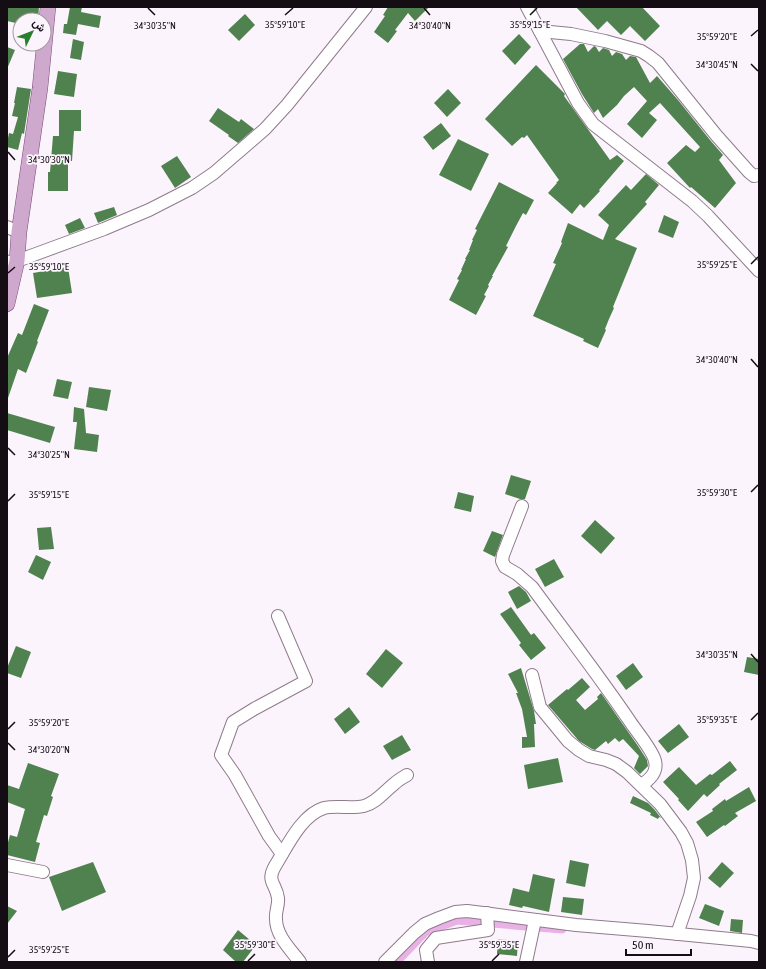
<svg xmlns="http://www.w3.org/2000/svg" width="766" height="969" viewBox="0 0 766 969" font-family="'Asap Condensed',Vazirmatn,sans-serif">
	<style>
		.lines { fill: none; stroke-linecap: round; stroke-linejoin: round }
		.canal { stroke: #e9b1e5; stroke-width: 9 }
		.building { fill: #50824f }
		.minor-casing { stroke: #8e7b8c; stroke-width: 14 }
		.major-casing { stroke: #794c76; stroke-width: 16 }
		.minor { stroke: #fff; stroke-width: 12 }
		.major { stroke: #cfa8cd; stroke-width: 15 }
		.ticks { fill: none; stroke: #140e14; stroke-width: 1.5 }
		.ticks-label { font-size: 10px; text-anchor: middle; fill: #140e14; stroke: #fcf4fc; stroke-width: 3.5; stroke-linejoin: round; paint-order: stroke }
	</style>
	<rect width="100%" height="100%" fill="#fcf4fc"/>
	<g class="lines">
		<path class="canal" d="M396 962 425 932 457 920 562 929"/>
	</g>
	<g class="building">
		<path d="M7 7H39L38 20H20V24L7 21Z"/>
		<path d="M70 7H82L81 12 101 16 99 28 78 24 76 35 63 33 64 24H67Z"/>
		<path d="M388 7H429L415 21 408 13 395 30 397 31 388 43 374 32 385 16 383 15Z"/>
		<path d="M576 7H642L660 26 645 41 630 26 621 35 607 21 598 30Z"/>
		<path d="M245 14 255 25 239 41 228 30Z"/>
		<path d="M519 34 531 47 515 65 502 51Z"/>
		<path d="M73 39 84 42 81 60 70 58Z"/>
		<path d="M580 44H584L588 52 594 46 596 47 599 52 603 48 609 50 612 56 616 52 622 54 626 60 630 56 636 57 650 83 657 76 678 100 710 140 723 155 719 160 736 183 715 208 691 187 690 188 667 163 686 145 695 152 700 147 660 103 649 113 657 120 642 138 627 124 647 101 634 87 624 96 617 105 603 118 598 109 594 113 582 94 563 59Z"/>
		<path d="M7 47 15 50 7 69Z"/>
		<path d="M536 65 565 94 564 96 572 107 610 160 617 155 624 161 599 190 600 191 584 208 580 204 572 214 548 193 557 183H556L559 180 527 135 524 138 522 137 512 146 485 119Z"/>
		<path d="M58 71 77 74 74 97 54 94Z"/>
		<path d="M17 87 31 89 24 134 22 133 18 150 7 147V143L9 133 13 134 18 117 12 116 15 103H14Z"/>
		<path d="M448 89 461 103 447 117 434 103Z"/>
		<path d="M218 108 239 122 241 119 254 129 238 143 228 136 229 135 209 121Z"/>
		<path d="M59 110H81V131H74L72 161H68V191H48V172H50L53 136H59Z"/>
		<path d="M441 123 451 136 433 150 423 137Z"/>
		<path d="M458 139 489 154 471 191 439 175Z"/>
		<path d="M177 156 191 177 175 188 161 166Z"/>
		<path d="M646 174 659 185 645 202 647 204 615 239 637 248 613 307 614 308 609 319 605 329 606 330 598 348 583 341 584 339 533 316 556 264 553 263 562 243 561 242 568 223 603 240 609 225 598 215 626 185 631 190Z"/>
		<path d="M499 182 534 200 526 215 523 213 516 226 506 246 508 247 492 276H493L488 285 489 286 484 295 486 296 476 315 449 300 459 280 457 279 462 270H461L466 259H465L470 250H469L473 240H472L477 230 475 229Z"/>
		<path d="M114 207 117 215 98 223 94 213Z"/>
		<path d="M664 215 679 222 673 238 658 232Z"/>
		<path d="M80 218 85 228 69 234 65 225Z"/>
		<path d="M68 267 72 293 37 298 33 273Z"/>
		<path d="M34 304 49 310 37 341 38 342 26 373 18 369 8 398H7V358L18 333 22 335Z"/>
		<path d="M57 379 72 382 68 399 53 396Z"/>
		<path d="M89 387 111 390 107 411 86 407Z"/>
		<path d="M74 407 84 409 86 433 99 435 97 452 74 449 77 422H73Z"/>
		<path d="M7 413 55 427 50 443 7 430Z"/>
		<path d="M511 475 531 481 525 499H520L505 494Z"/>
		<path d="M458 492 474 496 471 512 454 508Z"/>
		<path d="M595 520 615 538 601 554 581 536Z"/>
		<path d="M51 527 54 549 39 550 37 528Z"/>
		<path d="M492 531 503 535 495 557 483 551Z"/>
		<path d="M36 555 51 562 43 580 28 572Z"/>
		<path d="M554 559 564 577 545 587 535 569Z"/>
		<path d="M519 586 526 592 531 601 517 609 508 592Z"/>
		<path d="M511 607 531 635 534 633 546 648 531 660 519 645 521 643 500 614Z"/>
		<path d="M16 646 31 652 21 678 7 673V668Z"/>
		<path d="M386 649 403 663 382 688 366 674Z"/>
		<path d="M747 657 759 659V675L744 672Z"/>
		<path d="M633 663 643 677 626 690 616 676Z"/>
		<path d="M521 668 534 711 536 724H534L535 747 522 748V737H527L522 709 516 693H518L508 674Z"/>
		<path d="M582 678 590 687 576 700 585 710 598 699 597 697 601 693 638 746 647 760 648 766 640 774 634 768 639 756 623 739 619 742 615 738 608 744 606 741 595 750 592 749 579 741 548 705 567 689 568 690Z"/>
		<path d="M349 707 360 722 345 734 334 719Z"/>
		<path d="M679 724 689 737 668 753 658 741Z"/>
		<path d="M402 735 411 750 392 760 383 746Z"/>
		<path d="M558 758 563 782 528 789 524 765Z"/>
		<path d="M730 761 737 770 719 784 720 785 707 797 704 794 688 811 678 800 679 799 663 782 679 767 696 785 710 774 712 775Z"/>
		<path d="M28 763 59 774 51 796 53 797 47 816 44 815 36 842 40 843 35 862 7 855V846L10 835 17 837 25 809 7 802V785L19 789Z"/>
		<path d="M749 787 756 801 735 813 738 816 725 826 724 825 707 837 696 822 713 811 712 809 725 799 726 801Z"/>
		<path d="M633 796 648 803 654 809 661 818 659 817 658 819 650 815 651 813 630 803Z"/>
		<path d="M570 860 589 864 585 887 566 883Z"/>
		<path d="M93 862 106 892 62 911 49 877Z"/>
		<path d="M722 862 734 873 720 888 708 878Z"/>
		<path d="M533 874 555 879 549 912 523 906 522 908 509 905 513 888 529 892Z"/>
		<path d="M563 897 584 899 582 915 561 912Z"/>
		<path d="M705 904 724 911 719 926 699 918Z"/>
		<path d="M7 906 17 911 7 924Z"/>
		<path d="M731 919 743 920 742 933 730 931Z"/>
		<path d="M238 930 256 945 243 962H236L223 950Z"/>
		<path d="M498 939 518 941 517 956 497 954Z"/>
	</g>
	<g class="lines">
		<g class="minor-casing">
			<g id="minor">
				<path d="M527 7 578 103 593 124 692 201 708 216 759 271"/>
				<path d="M540 31 571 34 605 41 641 51 649 56 658 63 716 135 749 172 754 176 759 175"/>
				<path d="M7 227 19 232"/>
				<path d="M7 262 17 261 104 229 149 210 192 188 214 173 265 129 287 105 366 7"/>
				<path d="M522 506 503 555 502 561 505 567 517 574 532 587C565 632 600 677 631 723 637 732 653 751 655 761 658 773 649 780 641 785"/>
				<path d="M278 616 306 681 254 709 233 722 221 755 235 775 269 836 282 854"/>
				<path d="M532 675 540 707 568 741 579 750 589 756 606 760 616 764 627 772 660 804 681 832 687 843 692 860 694 878 690 896 677 934"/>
				<path d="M7 865 43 872"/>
				<path d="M300 962C291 950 276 936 276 919 275 912 279 905 278 898 276 883 266 882 275 866 287 847 301 815 324 808 337 805 351 809 364 806 376 803 385 791 394 784 398 780 402 778 407 775"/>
				<path d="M385 962 414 933 425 924 439 918 455 912 467 911 491 914 576 925 648 931 751 941 759 943"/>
				<path d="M428 962 426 950 436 938 488 930 487 913"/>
				<path d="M526 962 535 920"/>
			</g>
		</g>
		<g class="major-casing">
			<path id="major" d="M7 304 17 261 19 232 40 88 48 7"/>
		</g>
		<use href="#minor" class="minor"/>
		<use href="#major" class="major"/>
	</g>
	<path class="ticks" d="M148 8 155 15M424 8 430 15M285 15 293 8M530 15 537 8M751 36 758 30M751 64 758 71M8 152 15 160M751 264 758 257M8 273 15 267M751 359 758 367M8 448 15 455M751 492 758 485M8 501 15 494M751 654 758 662M751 720 758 713M8 729 15 722M8 743 15 750M8 957 15 950M248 961 255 954M492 961 499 954"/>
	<g class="ticks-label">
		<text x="285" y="28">35°59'10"E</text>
		<text x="530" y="28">35°59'15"E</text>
		<text x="155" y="29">34°30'35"N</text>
		<text x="430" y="29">34°30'40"N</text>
		<text x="717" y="40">35°59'20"E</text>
		<text x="717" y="68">34°30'45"N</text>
		<text x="49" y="163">34°30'30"N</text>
		<text x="717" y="268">35°59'25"E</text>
		<text x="49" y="270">35°59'10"E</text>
		<text x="717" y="363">34°30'40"N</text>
		<text x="49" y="458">34°30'25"N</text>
		<text x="717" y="496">35°59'30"E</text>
		<text x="49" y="498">35°59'15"E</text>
		<text x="717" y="658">34°30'35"N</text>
		<text x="717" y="723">35°59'35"E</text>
		<text x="49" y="726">35°59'20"E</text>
		<text x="49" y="753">34°30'20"N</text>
		<text x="255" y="948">35°59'30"E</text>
		<text x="499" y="948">35°59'35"E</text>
		<text x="49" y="953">35°59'25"E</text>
	</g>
	<rect width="766" height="969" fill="none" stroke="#140e14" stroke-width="16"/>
	<g transform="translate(32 32) rotate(47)"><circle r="19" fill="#fcf4fc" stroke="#9f989f"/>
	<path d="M0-3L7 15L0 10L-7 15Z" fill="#287f2d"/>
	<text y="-6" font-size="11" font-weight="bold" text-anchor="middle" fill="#140e14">ش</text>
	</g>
	<path d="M626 949v6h65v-6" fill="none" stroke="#140e14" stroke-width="2"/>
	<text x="632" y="949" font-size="12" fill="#140e14" stroke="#fcf4fc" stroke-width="3" paint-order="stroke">50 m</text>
</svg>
